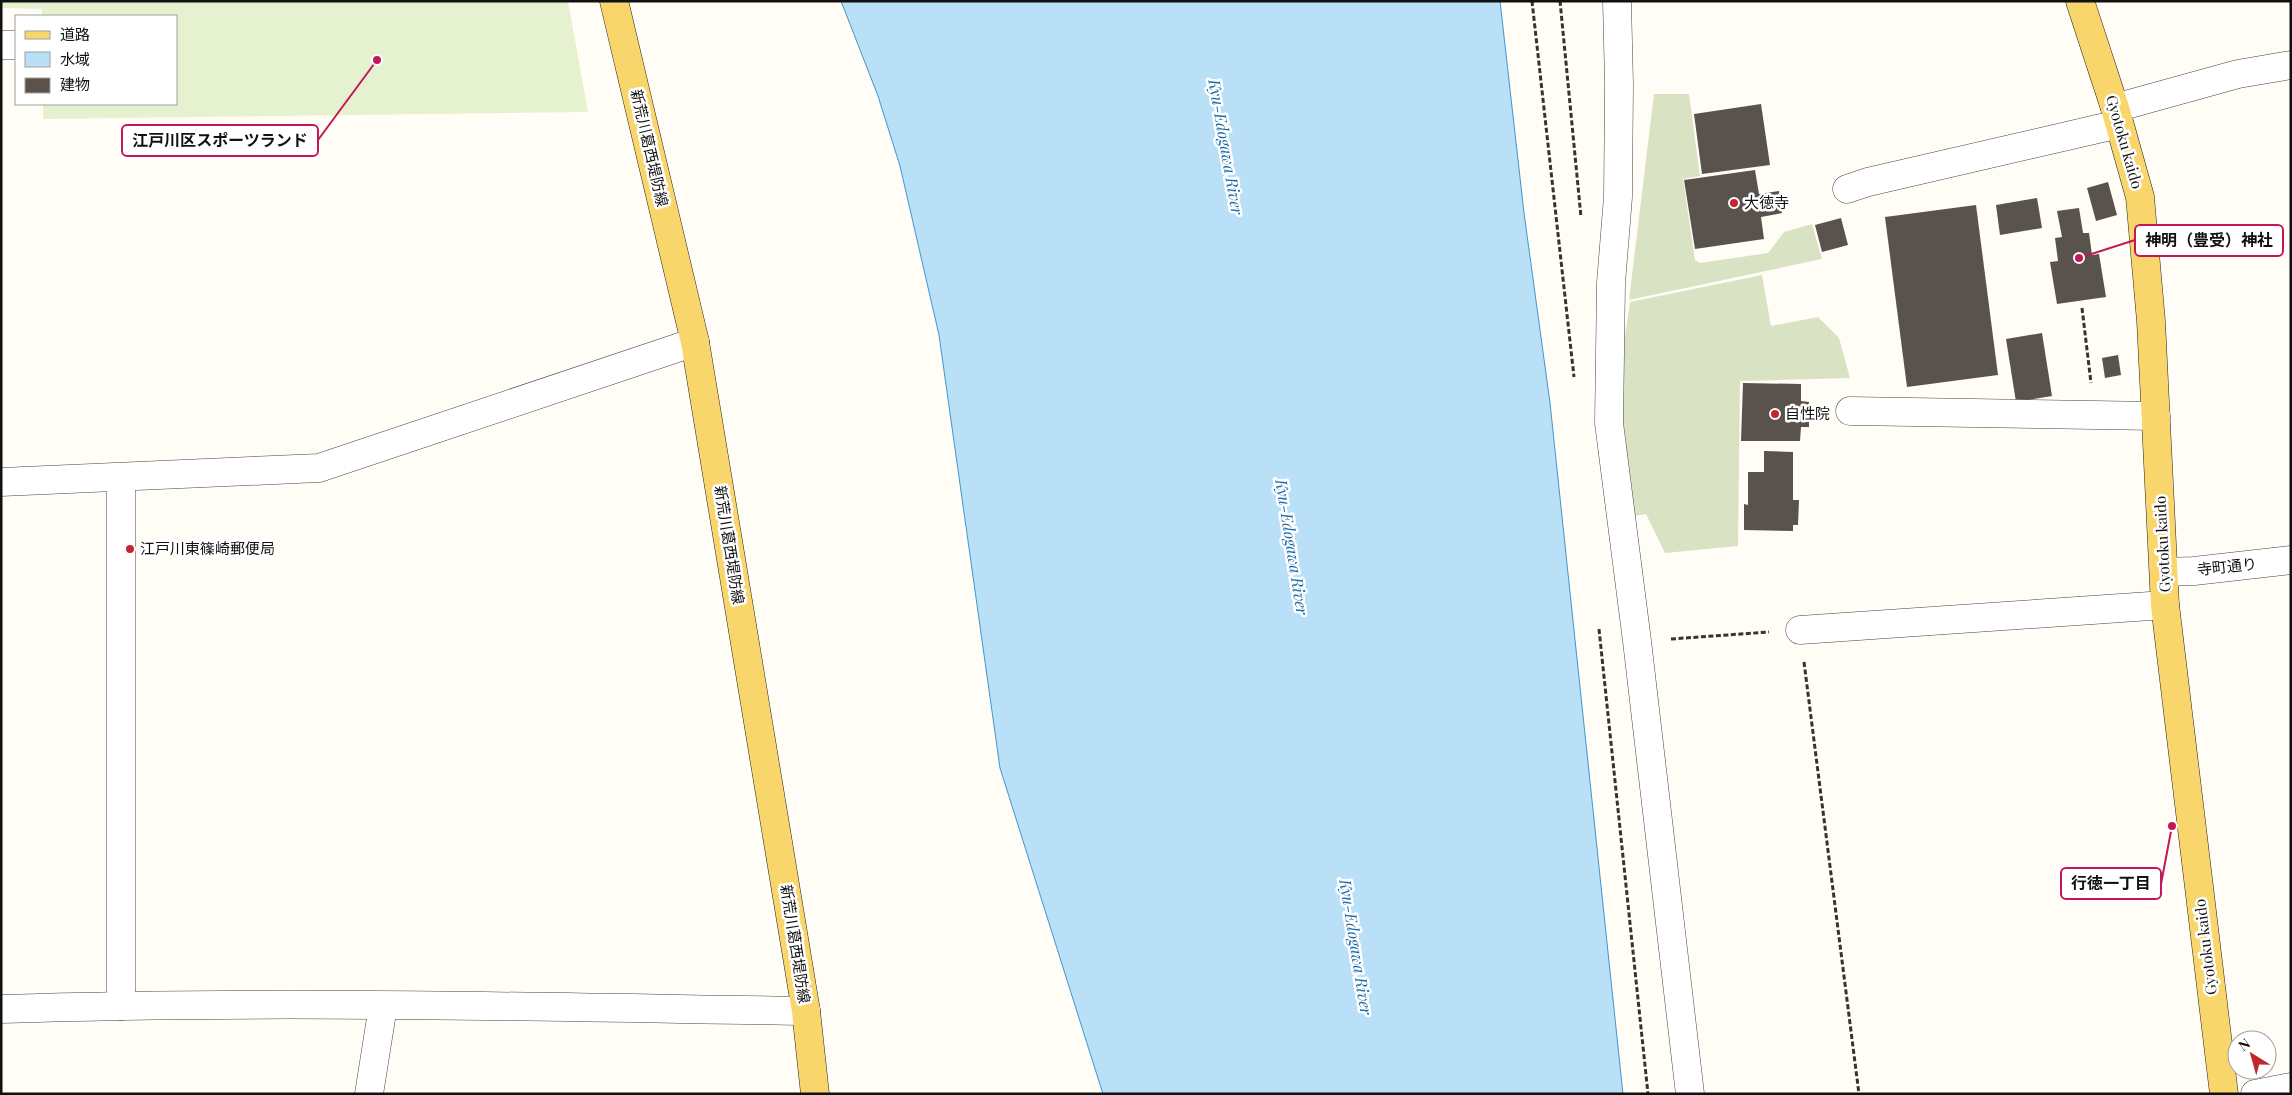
<svg xmlns="http://www.w3.org/2000/svg" width="2292" height="1095" viewBox="0 0 2292 1095" font-family="'Playfair Display','Noto Sans JP',serif">
	<style>
		.cemetery { fill: #d9e3c4 }
		.pitch { fill: #e6f2cf }
		.water { fill: #b9e0f7; stroke: #3f96cf }
		.building { fill: #5a524d }
		.lines { fill: none; stroke-linecap: round; stroke-linejoin: round }
		.minor-casing { stroke: #444; stroke-width: 29 }
		.major-casing { stroke: #222; stroke-width: 29 }
		.path { stroke: #333; stroke-width: 3; stroke-dasharray: 5 2.5; stroke-linecap: butt }
		.minor { stroke: #fff; stroke-width: 28 }
		.major { stroke: #f9d66b; stroke-width: 28 }
		.poi-dot { fill: #c4262e; stroke: #fff; stroke-width: 2 }
		.labels { text-anchor: middle; stroke-width: 5; stroke-linejoin: round; paint-order: stroke }
		.street-label { font-size: 15px; fill: #111; stroke: #fff }
		.poi-label { font-size: 15px; fill: #111; stroke: #fff; text-anchor: start }
		.water-label { font-size: 16px; font-style: italic; fill: #1768a6; stroke: #fff }
		.leader { fill: none; stroke: #c2185b; stroke-width: 2 }
		.callout-dot { fill: #c2185b; stroke: #fff; stroke-width: 2 }
		.callout { fill: #fff; stroke: #c2185b; stroke-width: 2 }
		.callout-label { font-size: 16px; text-anchor: middle; font-weight: bold; fill: #111 }
	</style>
	<rect width="100%" height="100%" fill="#fffdf5"/>
	<g class="cemetery">
		<path d="M1654 94H1689L1700 176 1683 179 1695 260 1700 263 1768 253 1784 232 1812 224 1822 259 1629 300Z"/>
		<path d="M1762 275 1771 326 1818 317 1839 338 1850 378 1740 381 1738 546 1665 553 1646 514 1633 516 1615 404 1630 302Z"/>
	</g>
	<path class="pitch" d="M1 1H568L588 112 43 119V104H176V16H42V9L1 8Z"/>
	<path class="water" d="M841 1H1500L1524 213 1550 403 1623 1094H1103L1000 768 939 335 900 166 878 96Z"/>
	<g class="building">
		<path d="M1761 104 1770 165 1702 174 1694 114Z"/>
		<path d="M1755 170 1759 194 1779 191 1782 213 1761 217 1764 239 1695 249 1684 180Z"/>
		<path d="M2108 182 2117 215 2096 221 2087 188Z"/>
		<path d="M2037 198 2042 228 2000 235 1996 205Z"/>
		<path d="M1976 205 1998 375 1907 387 1885 217Z"/>
		<path d="M2079 208 2083 233H2089L2092 255 2099 254 2106 297 2057 304 2050 262 2058 261 2055 238 2062 237 2057 211Z"/>
		<path d="M1841 218 1848 245 1822 252 1815 225Z"/>
		<path d="M2042 333 2052 396 2016 402 2006 339Z"/>
		<path d="M2118 355 2121 375 2105 378 2102 358Z"/>
		<path d="M1743 383 1801 384V401L1809 402V427H1801L1800 441H1741Z"/>
		<path d="M1764 451 1793 452V500H1799L1798 525H1793V531L1744 530V504L1748 505V472H1764Z"/>
	</g>
	<g class="lines">
		<g class="minor-casing">
			<g id="minor">
				<path d="M1617 1 1619 84 1618 197 1611 283 1609 423 1637 641 1690 1094"/>
				<path d="M1 45H16"/>
				<path d="M2115 108 2238 74 2291 65"/>
				<path d="M1847 189 1868 182 2119 124"/>
				<path d="M1850 411 2156 416"/>
				<path d="M1 482 319 468 695 342"/>
				<path d="M2164 572 2194 571 2291 560"/>
				<path d="M1800 630 2165 605"/>
				<path d="M121 1006V478"/>
				<path d="M1 1009C269 1000 538 1007 806 1011"/>
				<path d="M369 1094 383 1006"/>
				<path d="M2255 1094 2291 1087"/>
			</g>
		</g>
		<g class="major-casing">
			<g id="major">
				<path d="M614 1 695 342 806 1011 815 1094"/>
				<path d="M2080 1 2115 108 2140 197 2151 321 2165 605 2224 1094"/>
			</g>
		</g>
		<g class="path">
			<path d="M1532 1 1574 377"/>
			<path d="M1560 1 1581 217"/>
			<path d="M2082 308 2091 383"/>
			<path d="M1599 629 1648 1094"/>
			<path d="M1671 639 1769 632"/>
			<path d="M1804 662 1859 1094"/>
		</g>
		<use href="#minor" class="minor"/>
		<use href="#major" class="major"/>
	</g>
	<g class="poi-dot">
		<circle cx="1734" cy="203" r="5"/>
		<circle cx="1775" cy="414" r="5"/>
		<circle cx="130" cy="549" r="5"/>
	</g>
	<g class="labels">
		<g class="street-label">
			<text transform="translate(2124 142) rotate(74)" y="5">Gyotoku kaido</text>
			<text transform="translate(649 148) rotate(77)" y="5">新荒川葛西堤防線</text>
			<text transform="translate(2163 544) rotate(-93)" y="5">Gyotoku kaido</text>
			<text transform="translate(729 545) rotate(81)" y="5">新荒川葛西堤防線</text>
			<text transform="translate(2227 567) rotate(-6)" y="5">寺町通り</text>
			<text transform="translate(795 944) rotate(81)" y="5">新荒川葛西堤防線</text>
			<text transform="translate(2206 947) rotate(-97)" y="5">Gyotoku kaido</text>
		</g>
		<g class="poi-label">
			<text x="1744" y="208">大徳寺</text>
			<text x="1785" y="419">自性院</text>
			<text x="140" y="554">江戸川東篠崎郵便局</text>
		</g>
		<g class="water-label">
			<text transform="translate(1226 147) rotate(80)" y="6">Kyu-Edogawa River</text>
			<text transform="translate(1292 547) rotate(81)" y="6">Kyu-Edogawa River</text>
			<text transform="translate(1356 947) rotate(81)" y="6">Kyu-Edogawa River</text>
		</g>
	</g>
	<path class="leader" d="M377 60L318 140M2079 258L2135 240M2172 826L2161 884"/>
	<g class="callout-dot">
		<circle cx="377" cy="60" r="5"/>
		<circle cx="2079" cy="258" r="5"/>
		<circle cx="2172" cy="826" r="5"/>
	</g>
	<g class="callout">
		<rect x="122" y="125" width="196" height="31" rx="5"/>
		<rect x="2135" y="225" width="148" height="31" rx="5"/>
		<rect x="2061" y="868" width="100" height="31" rx="5"/>
	</g>
	<g class="callout-label">
		<text x="220" y="146">江戸川区スポーツランド</text>
		<text x="2209" y="246">神明（豊受）神社</text>
		<text x="2111" y="889">行徳一丁目</text>
	</g>
	<rect width="2292" height="1095" fill="none" stroke="#111111" stroke-width="5"/>
	<rect x="15" y="15" width="162" height="90" fill="#ffffff" stroke="#a0a0a0"/>
	<rect x="25" y="31" width="25" height="8" fill="#f9d66b" stroke="#a0a0a0"/>
	<text x="60" y="40" font-size="15" fill="#111111">道路</text>
	<rect x="25" y="52" width="25" height="15" fill="#b9e0f7" stroke="#a0a0a0"/>
	<text x="60" y="65" font-size="15" fill="#111111">水域</text>
	<rect x="25" y="78" width="25" height="15" fill="#5a524d" stroke="#a0a0a0"/>
	<text x="60" y="90" font-size="15" fill="#111111">建物</text>
	<g transform="translate(2252 1055) rotate(323)"><circle r="24" fill="#ffffff" stroke="#a0a0a0"/>
	<path d="M0-4L9 19L0 12L-9 19Z" fill="#c4262e"/>
	<text y="-8" font-size="14" font-weight="bold" text-anchor="middle" fill="#111111">N</text>
	</g>
</svg>
